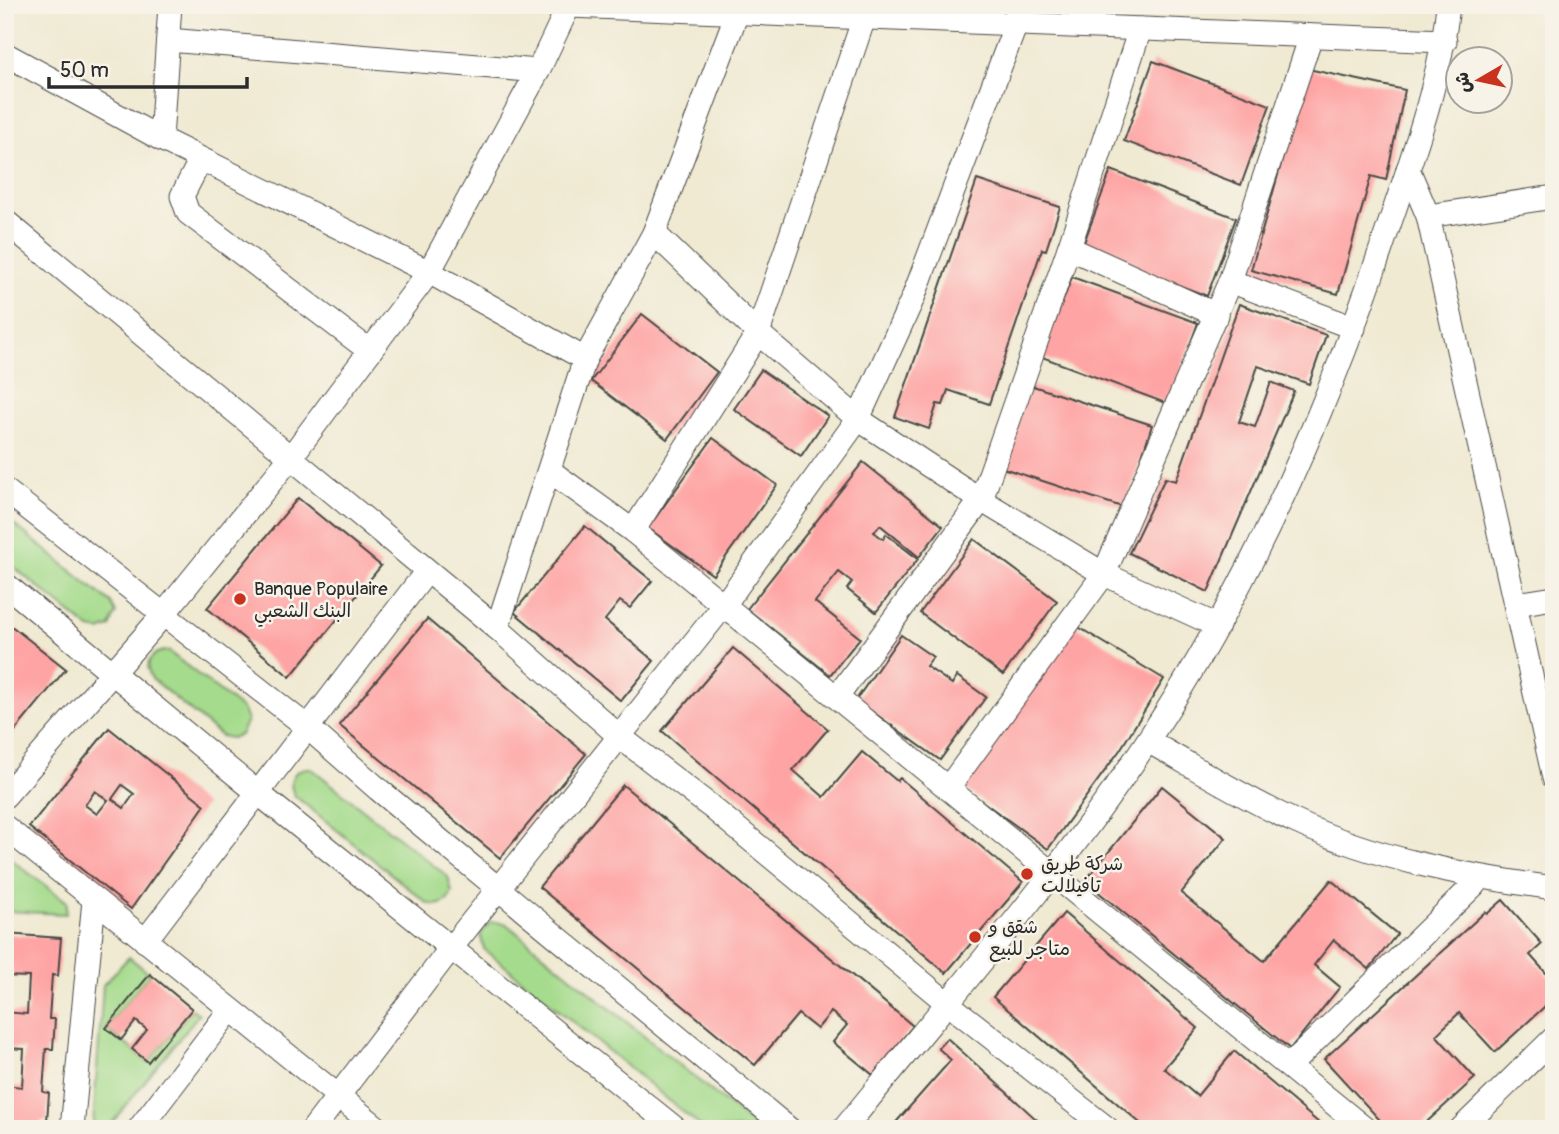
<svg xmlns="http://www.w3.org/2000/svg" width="1559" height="1134" viewBox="0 0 1559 1134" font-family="Pangolin,'Playpen Sans Arabic',sans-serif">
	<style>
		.green { fill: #a5db8c; stroke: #68835c; stroke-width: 2 }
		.building { fill: #fea4a4; fill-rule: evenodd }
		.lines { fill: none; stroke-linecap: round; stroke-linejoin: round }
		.street-casing { stroke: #494844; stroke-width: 25 }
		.street { stroke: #fff; stroke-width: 23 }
		.poi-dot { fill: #c8321e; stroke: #f7f3e8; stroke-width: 2.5 }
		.labels { text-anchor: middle; stroke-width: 5; stroke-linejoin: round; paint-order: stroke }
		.poi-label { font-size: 19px; fill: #2b2b2b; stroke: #f7f3e8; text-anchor: start }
	</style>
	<rect width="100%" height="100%" fill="#f7f3e8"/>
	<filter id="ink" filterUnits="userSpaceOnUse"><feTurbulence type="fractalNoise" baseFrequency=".0143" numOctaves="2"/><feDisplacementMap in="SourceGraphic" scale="14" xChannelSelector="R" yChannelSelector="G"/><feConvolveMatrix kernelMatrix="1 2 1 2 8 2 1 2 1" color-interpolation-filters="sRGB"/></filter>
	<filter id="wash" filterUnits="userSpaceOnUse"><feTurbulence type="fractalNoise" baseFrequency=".00686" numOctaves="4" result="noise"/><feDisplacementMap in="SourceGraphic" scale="28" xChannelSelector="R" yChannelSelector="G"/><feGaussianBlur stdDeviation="1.57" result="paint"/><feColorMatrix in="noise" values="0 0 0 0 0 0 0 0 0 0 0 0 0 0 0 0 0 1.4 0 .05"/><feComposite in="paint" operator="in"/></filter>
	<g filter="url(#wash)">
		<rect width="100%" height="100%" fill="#f0ead3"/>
		<g class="green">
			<path d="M5 517 111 603 116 613 110 627 100 631 90 629 5 560Z"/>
			<path d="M168 651 243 710 247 721 240 735 231 738 221 736 152 679C143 664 151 651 168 651Z"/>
			<path d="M311 768 448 877 452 892C448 904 438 907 427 903L295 796C286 781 294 767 311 768Z"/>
			<path d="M5 855 67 902 66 914 5 911Z"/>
			<path d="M491 922 505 923 758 1129H704L484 949 480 933Z"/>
			<path d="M129 957 150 974 106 1028 148 1062 192 1009 199 1014 107 1129 93 1126 103 985Z"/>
		</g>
		<g id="blocks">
			<g class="building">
				<path d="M1153 61 1270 105 1241 185 1124 141Z"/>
				<path d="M1308 69 1405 90 1386 180 1371 176 1338 294 1251 270Z"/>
				<path d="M1111 170 1236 218 1207 296 1082 248Z"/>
				<path d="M977 180 1060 207 1046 250 1042 249 989 404 948 390 943 405 937 404 929 429 895 417Z"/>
				<path d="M1072 277 1198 323 1168 404 1042 357Z"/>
				<path d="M1239 304 1326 335 1309 384 1258 366 1239 422 1255 427 1271 382 1294 391 1208 592 1129 553 1165 478 1176 481Z"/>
				<path d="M642 314 717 372 667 439 591 381Z"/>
				<path d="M761 370 828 416 801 456 734 409Z"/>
				<path d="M1030 385 1152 425 1125 508 1003 468Z"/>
				<path d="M713 438 777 485 713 575 648 528Z"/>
				<path d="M863 462 943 526 919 557 880 525 874 532 883 539 886 534 918 559 876 612 847 589 852 582 839 572 815 602 860 638 830 675 747 609Z"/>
				<path d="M298 498 381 566 290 677 207 608Z"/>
				<path d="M585 526 652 581 630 608 620 601 605 620 654 661 621 701 514 612Z"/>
				<path d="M974 539 1057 601 1003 675 920 613Z"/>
				<path d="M427 619 586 754 500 858 339 725Z"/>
				<path d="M5 621 66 669 5 743Z"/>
				<path d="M1075 625 1164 679 1120 750 1048 849 961 786Z"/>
				<path d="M901 635 933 657 926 666 952 684 957 676 986 697 940 760 856 700Z"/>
				<path d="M733 648 828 729 793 770 824 797 862 752 897 781 900 778 1023 882 946 973 662 731Z"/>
				<path d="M109 728 205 805 131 909 29 827ZM122 785 134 794 124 808 112 799ZM95 791 108 800 97 814 85 805Z"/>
				<path d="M623 785 913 1026 873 1075 833 1042 847 1025 831 1012 817 1029 798 1014 755 1065 539 887Z"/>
				<path d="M1162 786 1226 838 1181 893 1264 961 1331 880 1397 934 1369 969 1334 940 1314 965 1340 987 1290 1049 1085 881Z"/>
				<path d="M1503 900 1542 944 1530 955 1554 982V998L1495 1052 1459 1013 1436 1035 1475 1078 1419 1129H1388L1324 1059 1485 912 1487 914Z"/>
				<path d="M1064 913 1198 1028 1164 1068 1197 1096 1234 1051 1326 1129H1147L993 997Z"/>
				<path d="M5 934 61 938 58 976 52 975 49 1019H55L53 1049H46L43 1092 49 1093 47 1121H41L40 1129H18L19 1123 5 1122V1085L22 1087 24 1049 5 1048V1012L27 1014 29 977 5 976Z"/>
				<path d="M150 974 192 1009 148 1062 132 1049 147 1030 136 1021 121 1040 106 1028Z"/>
				<path d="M947 1038 1047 1129H890L951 1060 938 1048Z"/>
			</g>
		</g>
	</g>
	<g filter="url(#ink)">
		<use href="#blocks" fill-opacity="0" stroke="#494844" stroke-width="2"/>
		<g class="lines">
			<g class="street-casing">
				<g id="street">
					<path d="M569 6 1445 41"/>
					<path d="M168 40 538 71"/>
					<path d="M5 54 161 139 429 272 585 359"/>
					<path d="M161 139 170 5"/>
					<path d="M201 159 182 196 188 213 370 351"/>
					<path d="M1408 169 1428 216 1554 778"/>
					<path d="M1428 216 1554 197"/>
					<path d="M5 221 497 628 620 737 710 806 946 1002 1108 1129"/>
					<path d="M654 233 758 333 858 419 981 500 1104 574 1218 626"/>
					<path d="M1069 248 1217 315"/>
					<path d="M1230 281 1354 328"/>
					<path d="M550 471 633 531 1365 1129"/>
					<path d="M5 490 306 726 378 789 789 1129"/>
					<path d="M633 531 758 333 864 18"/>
					<path d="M5 584 258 793 676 1129"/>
					<path d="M1517 604 1554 598"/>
					<path d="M497 628 585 359 654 233 737 13"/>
					<path d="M837 697 981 500 1069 248 1140 29"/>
					<path d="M1148 741C1196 768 1244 798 1294 821 1375 859 1466 876 1554 888"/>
					<path d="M948 788 1104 574 1230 281 1311 36"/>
					<path d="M5 796 163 615 291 457 429 272 538 71 569 5"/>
					<path d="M5 827 379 1129"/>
					<path d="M145 941 427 571"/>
					<path d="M1289 1066 1481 878"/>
					<path d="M72 1129 94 900"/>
					<path d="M139 1129 230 1010"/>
					<path d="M313 1129 451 948 724 605 858 419 913 298 1016 24 1018 5"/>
					<path d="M844 1129C947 1001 1058 877 1148 740 1249 588 1325 415 1383 243 1409 166 1440 86 1448 5"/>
					<path d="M1461 1129 1554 1038"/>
				</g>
			</g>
			<use href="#street" class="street"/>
		</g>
	</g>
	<g class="poi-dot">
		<circle cx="240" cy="599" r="7"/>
		<circle cx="1027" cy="874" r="7"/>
		<circle cx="975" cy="937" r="7"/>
	</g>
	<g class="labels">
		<g class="poi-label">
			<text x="254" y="595">Banque Populaire<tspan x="254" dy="22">البنك الشعبي</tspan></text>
			<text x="1041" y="870">شركة طريق<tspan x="1041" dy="22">تافيلالت</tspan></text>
			<text x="989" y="933">شقق و<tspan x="989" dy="22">متاجر للبيع</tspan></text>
		</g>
	</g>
	<rect width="1559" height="1134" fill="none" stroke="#f7f3e8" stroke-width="28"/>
	<g transform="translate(1479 80) rotate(261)"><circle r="33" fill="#f7f3e8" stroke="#a5a39c" stroke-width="2"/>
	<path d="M0-5L12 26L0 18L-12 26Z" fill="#c8321e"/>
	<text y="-10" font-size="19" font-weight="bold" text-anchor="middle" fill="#2b2b2b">ش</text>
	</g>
	<path d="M49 77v10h198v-10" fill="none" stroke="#2b2b2b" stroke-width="3.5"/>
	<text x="60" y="77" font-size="21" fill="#2b2b2b" stroke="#f7f3e8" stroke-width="5" paint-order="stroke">50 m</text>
</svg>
